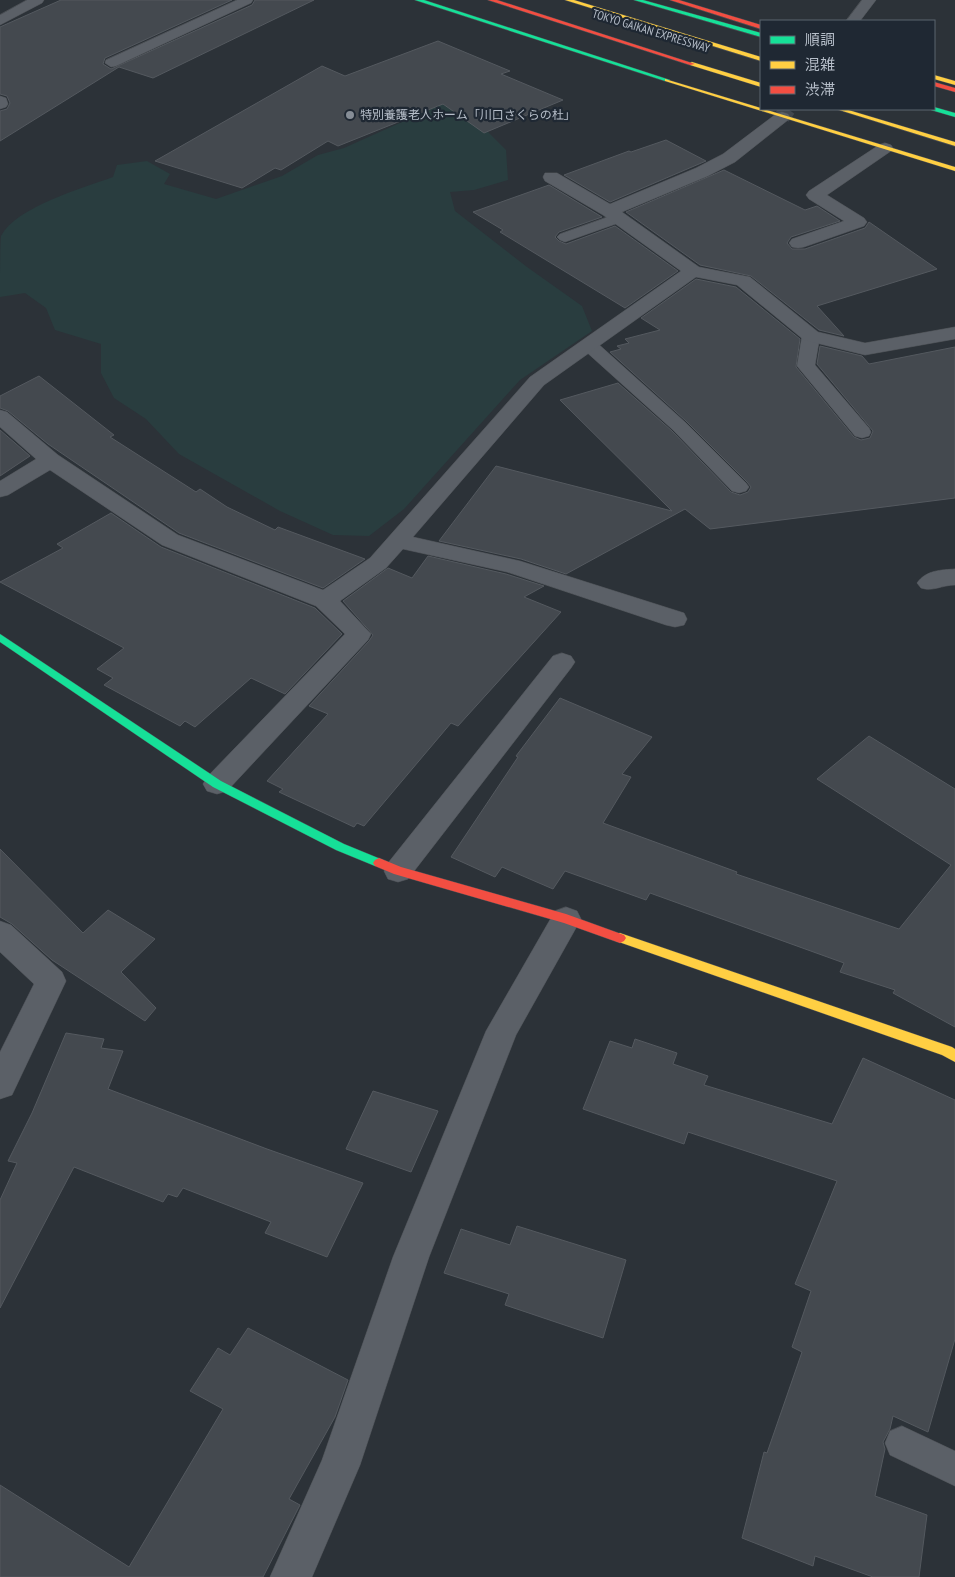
<svg xmlns="http://www.w3.org/2000/svg" width="955" height="1577" viewBox="0 0 955 1577" font-family="'PT Sans Narrow','Noto Sans JP',sans-serif">
	<style>
		.green { fill: #293d3f }
		.building { fill: #44494f; stroke: #54595f }
		.lines { fill: none; stroke-linecap: round; stroke-linejoin: round }
		.street-tunnel { stroke: #41474e; stroke-width: 16; stroke-dasharray: 16 8; stroke-linecap: butt }
		.lane-casing { stroke: #4a4e53; stroke-width: 1 }
		.street-casing { stroke: #4a4e53; stroke-width: 1 }
		.fast-casing { stroke: #4a4e53; stroke-width: 1 }
		.slow-casing { stroke: #4a4e53; stroke-width: 1 }
		.jam-casing { stroke: #4a4e53; stroke-width: 1 }
		.lane { fill: #5b6067; fill-rule: evenodd }
		.street { fill: #5b6067; fill-rule: evenodd }
		.fast { fill: #16e098; fill-rule: evenodd }
		.slow { fill: #ffcf43; fill-rule: evenodd }
		.jam { fill: #f24e42; fill-rule: evenodd }
		.poi-dot { fill: #868d96; stroke: #1f2833; stroke-width: 2 }
		.labels { text-anchor: middle; stroke-width: 4.5; stroke-linejoin: round; paint-order: stroke }
		.far-street-label { font-size: 12px; fill: #b6bec9; stroke: #1f2833 }
		.far-poi-label { font-size: 12px; fill: #b6bec9; stroke: #1f2833; text-anchor: start }
	</style>
	<rect width="100%" height="100%" fill="#2c3238"/>
	<path class="green" d="M442 104 479 123 506 150 508 180 474 190 450 192 455 211 527 267 582 306 592 331 520 380 404 509 369 536 333 535 280 511 179 454 146 419 114 398 101 373V344L55 330 46 308 25 293 0 297C0 286 0 243 1 236 16 207 83 188 113 177L117 165 147 161 170 174 164 184 216 199 282 176 318 155 344 148Z"/>
	<g class="building">
		<path d="M61 0H232L105 58 103 64 111 69 252 5 255 0H314L153 78 119 67 0 141V111L7 109 10 103 7 96 0 94V27Z"/>
		<path d="M438 41 510 71 501 74 563 100 484 133 443 104 338 146 328 141 281 170 275 168 242 188 155 161 322 66 345 76Z"/>
		<path d="M666 140 706 161 610 202 564 175 629 151 631 152Z"/>
		<path d="M724 170 805 210 817 206 840 221 791 237 787 243 792 249H805L865 228 869 222 937 269 817 306 844 336 819 330 751 276 700 265 626 212Z"/>
		<path d="M549 185 602 217 559 232 555 237 559 241 566 244 615 226 678 271 625 308 500 232 503 230 473 212Z"/>
		<path d="M696 279 736 287 800 339 796 367 854 437 861 440 870 438 873 431 817 364 820 346 862 356 869 364 955 347V498L710 529 685 509 566 574 521 559 439 541 496 466 672 511 560 400 618 383 672 431 731 492 740 495 748 492 751 487 747 482 686 421 610 352 621 349 617 346 629 343 625 339 660 330 641 318Z"/>
		<path d="M39 376 114 435 110 437 196 492 200 489 227 507 275 530 278 527 365 559 323 588 179 533 48 444 8 411 0 408V396Z"/>
		<path d="M0 430 30 456 0 476Z"/>
		<path d="M111 513 161 547 315 608 342 634 285 694 251 678 195 727 185 721 180 726 104 685 113 678 97 669 124 648 0 582 63 548 57 544Z"/>
		<path d="M428 556 506 574 544 586 524 597 561 612 458 726 451 723 364 826 357 823 354 827 279 792 283 789 267 781 328 714 309 706 369 641 373 635 343 601 388 568 412 578Z"/>
		<path d="M560 698 652 737 622 774 631 777 603 823 737 872 736 874 899 929 951 865 817 779 869 736 955 789V1027L893 993 895 990 840 972 844 963 650 893 646 900 565 871 553 889 502 867 495 877 451 857 518 757 516 756Z"/>
		<path d="M0 849 83 933 108 910 155 939 121 972 156 1008 145 1021 52 960 12 924 0 917Z"/>
		<path d="M66 1033 104 1039 101 1048 123 1051 108 1089 267 1149 363 1183 327 1257 265 1233 271 1222 183 1188 177 1197 168 1194 163 1202 74 1167 0 1308V1200L17 1163 8 1161 32 1113Z"/>
		<path d="M635 1039 677 1053 673 1064 708 1076 704 1085 832 1124 863 1058 955 1100V1339L928 1432 893 1416 890 1429 883 1442 885 1449 875 1496 927 1515 919 1577H873L815 1556 813 1566 742 1538 764 1452 767 1453 802 1352 792 1347 811 1291 795 1284 837 1181 688 1132 684 1144 583 1109 610 1041 632 1048Z"/>
		<path d="M373 1091 438 1111 411 1172 346 1149Z"/>
		<path d="M517 1226 626 1260 603 1338 505 1305 509 1294 444 1273 461 1229 510 1245Z"/>
		<path d="M248 1328 348 1380 335 1417 289 1499 300 1505 263 1577H0V1485L129 1567 223 1409 190 1391 218 1348 230 1355Z"/>
	</g>
	<g class="lines">
		<path class="street-tunnel" d="M782 117 788 109"/>
		<g class="lane-casing">
			<g id="lane">
				<path d="M237 0H253L251 3 116 66 111 67 105 63 106 60Z"/>
				<path d="M619 213 624 215 627 218 624 221 565 242 560 240 557 237 560 234Z"/>
				<path d="M811 331 817 332 820 336 815 365 869 428 871 432 869 436 862 438 855 436 797 366 802 336 805 332Z"/>
				<path d="M589 340 595 341 685 422 746 483 749 487 746 491 739 493 732 491 673 430 583 349 580 345 583 341Z"/>
				<path d="M902 1426 955 1451V1486L890 1455 885 1443 890 1431Z"/>
			</g>
		</g>
		<g class="street-casing">
			<g id="street">
				<path d="M27 0H44L42 3 0 25V15Z"/>
				<path d="M862 0H876L860 21H846Z"/>
				<path d="M0 96 6 98 8 104 6 107 0 109Z"/>
				<path d="M782 112 788 114 790 117 788 120 735 162 708 176 622 212 699 267 750 277 818 332 865 343 955 327V339L865 355 804 340 737 285 696 277 544 385 413 537 520 561 684 613 687 619 684 625 675 627 666 625 507 572 403 549 386 568 340 601 371 634 368 640 227 791 217 794 207 791 203 784 207 777 345 634 316 606 162 545 50 470 8 495 0 497V481L36 459 0 427V410L7 412 58 455 178 535 323 590 370 558 530 377 681 271 603 215 545 181 543 177 545 173H557L610 204 696 168 723 154 776 114Z"/>
				<path d="M885 143 891 145 893 148 891 151 827 195 864 218 867 222 864 226 804 247 798 248 792 247 789 243 792 239 844 221 809 199 806 195 809 191 879 145Z"/>
				<path d="M955 569V585C942 585 933 592 921 588L917 583C926 570 941 570 955 569Z"/>
				<path d="M562 653 571 656 575 662 571 668 408 879 398 882 388 879 384 871 388 863 553 656Z"/>
				<path d="M566 907 577 911 581 919 516 1035 429 1257 360 1465 312 1577H270L322 1460 393 1257 486 1031 555 911Z"/>
				<path d="M0 921 11 925 62 972 66 981 12 1095 0 1099V1052L34 984 0 952Z"/>
			</g>
		</g>
		<g class="fast-casing">
			<g id="fast">
				<path d="M415 0H424L670 80 665 81Z"/>
				<path d="M634 0H643L761 33V37Z"/>
				<path d="M934 107 955 113V117L931 110 930 109Z"/>
				<path d="M0 634 221 781 344 844 383 860 385 863 383 866H375L336 850 213 787 0 642Z"/>
			</g>
		</g>
		<g class="slow-casing">
			<g id="slow">
				<path d="M565 0H574L761 57V61Z"/>
				<path d="M692 62 761 83V87L690 65V63Z"/>
				<path d="M934 75 955 81V85L934 79Z"/>
				<path d="M665 79 955 167V171L665 81Z"/>
				<path d="M836 109H845L955 142V146Z"/>
				<path d="M620 933 952 1047 955 1049V1062L942 1055 616 941 614 938 616 935Z"/>
			</g>
		</g>
		<g class="jam-casing">
			<g id="jam">
				<path d="M488 0H497L695 64 690 65Z"/>
				<path d="M670 0H679L761 25V29Z"/>
				<path d="M934 82 955 88V92L934 86Z"/>
				<path d="M379 858 401 867 566 914 624 935 626 938 624 941 620 943 564 923 394 874 375 866 373 863 375 860Z"/>
			</g>
		</g>
		<use href="#lane" class="lane"/>
		<use href="#street" class="street"/>
		<use href="#fast" class="fast"/>
		<use href="#slow" class="slow"/>
		<use href="#jam" class="jam"/>
	</g>
	<circle class="poi-dot" cx="350" cy="115" r="5"/>
	<g class="labels">
		<g class="far-street-label">
			<text transform="translate(651 31) rotate(17)" y="4">TOKYO GAIKAN EXPRESSWAY</text>
		</g>
		<g class="far-poi-label">
			<text x="360" y="119">特別養護老人ホーム「川口さくらの杜」</text>
		</g>
	</g>
	<rect x="760" y="20" width="175" height="90" fill="#1f2833" stroke="#5b646f"/>
	<rect x="770" y="36" width="25" height="8" fill="#16e098" stroke="#5b646f"/>
	<text x="805" y="45" font-size="15" fill="#b6bec9">順調</text>
	<rect x="770" y="61" width="25" height="8" fill="#ffcf43" stroke="#5b646f"/>
	<text x="805" y="70" font-size="15" fill="#b6bec9">混雑</text>
	<rect x="770" y="86" width="25" height="8" fill="#f24e42" stroke="#5b646f"/>
	<text x="805" y="95" font-size="15" fill="#b6bec9">渋滞</text>
</svg>
